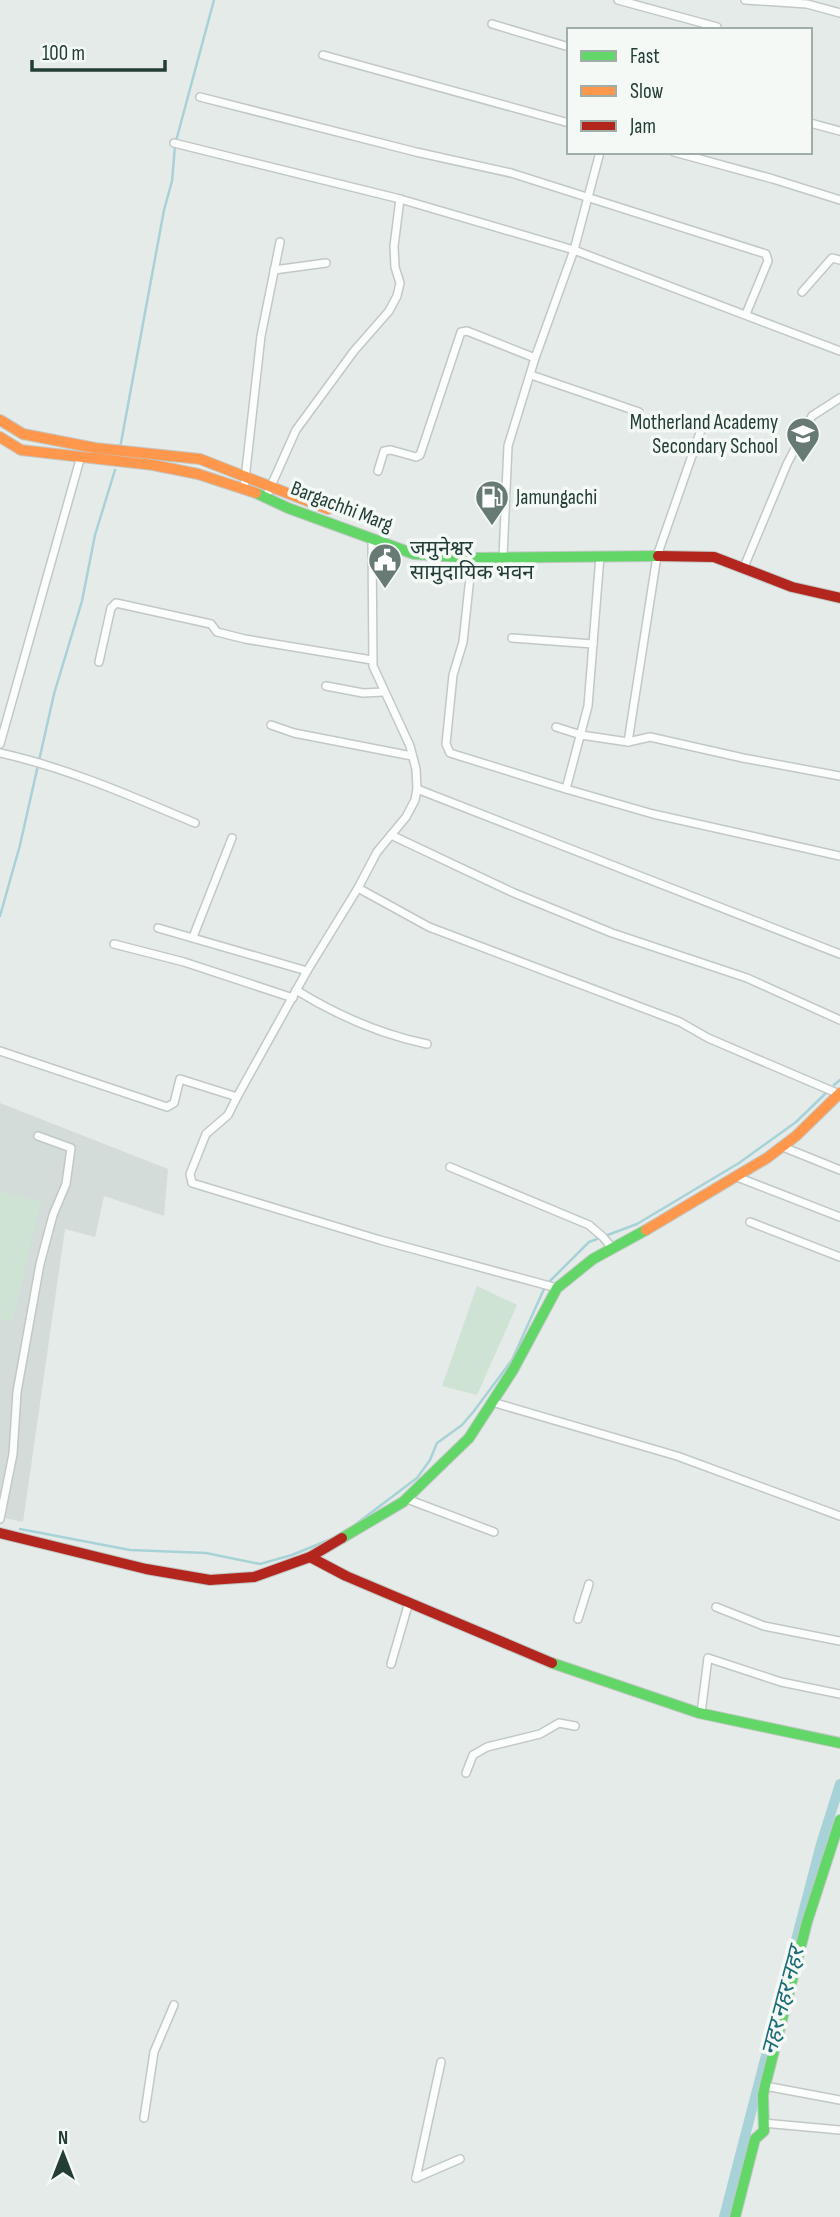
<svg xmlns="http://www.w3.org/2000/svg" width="840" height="2217" viewBox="0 0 840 2217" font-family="'Sofia Sans Condensed','Noto Sans Devanagari',sans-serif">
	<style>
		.built { fill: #d3dcd8 }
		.green { fill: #cfe3d4 }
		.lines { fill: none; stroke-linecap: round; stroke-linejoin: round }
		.stream { stroke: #a7d2d7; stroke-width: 2.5 }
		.canal { stroke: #a7d2d7; stroke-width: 10 }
		.street-casing { stroke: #c2c8c5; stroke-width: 10 }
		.fast-casing { stroke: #c1c8c5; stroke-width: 12 }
		.slow-casing { stroke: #c1c8c5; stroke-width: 12 }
		.jam-casing { stroke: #c1c8c5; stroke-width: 12 }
		.street { stroke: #fbfcfc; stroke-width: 7 }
		.fast { stroke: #63d668; stroke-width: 10 }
		.slow { stroke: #ff974d; stroke-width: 10 }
		.jam { stroke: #b3261e; stroke-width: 10 }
		.labels { text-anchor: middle; stroke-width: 7; stroke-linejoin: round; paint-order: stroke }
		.poi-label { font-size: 21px; fill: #233e36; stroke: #f4f9f6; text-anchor: start }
		.street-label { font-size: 21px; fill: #233e36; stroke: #f4f9f6 }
		.water-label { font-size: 23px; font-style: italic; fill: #1e6d78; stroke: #f4f9f6 }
	</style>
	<rect width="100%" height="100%" fill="#e5ebe8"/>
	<path class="built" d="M0 1103 168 1169 164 1216 104 1196 95 1237 65 1229 23 1522 0 1517Z"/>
	<g class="green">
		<path d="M0 1192 41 1202 12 1322 0 1319Z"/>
		<path d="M477 1286 517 1305 477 1395 442 1386Z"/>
	</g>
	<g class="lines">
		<g class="stream">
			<path d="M176 141 214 0"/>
			<path d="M118 459 164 210 172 181 175 146"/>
			<path d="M0 916 20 845 54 694 82 601 95 535 115 470"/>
			<path d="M834 1085 840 1080"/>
			<path d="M550 1281 589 1242 637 1224 739 1163 796 1122 826 1093"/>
			<path d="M352 1527 417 1478 430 1460 437 1443 462 1425 474 1411 512 1360 544 1289"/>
			<path d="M20 1529 130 1550 206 1553 260 1564 292 1555 331 1539"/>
		</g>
		<path class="canal" d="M724 2217 821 1844 840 1784"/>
		<g class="street-casing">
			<g id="street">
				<path d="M618 0 717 27"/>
				<path d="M745 0 807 4 840 13"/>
				<path d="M492 24 569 47"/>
				<path d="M323 55 569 123"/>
				<path d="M200 97 416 152 511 173 766 254 768 261 746 314"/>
				<path d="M810 123 840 131"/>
				<path d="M174 143 400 199 574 250 840 351"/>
				<path d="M674 152 773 179 840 200"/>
				<path d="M274 270 326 263"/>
				<path d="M802 292 832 258 840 260"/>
				<path d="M531 375 639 412"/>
				<path d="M378 471 384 451 391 450 416 457 420 455 461 332 467 331 535 358"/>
				<path d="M244 488 261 336 280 242"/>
				<path d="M266 497 296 430 354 351 389 311 397 296 400 283 395 267 394 246 400 199"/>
				<path d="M600 556 588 706 566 789 653 814 840 856"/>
				<path d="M503 557 508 446 535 358 574 250 600 152"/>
				<path d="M472 558 463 642 453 675 446 744 450 753 566 789"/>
				<path d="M744 567 787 464 812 416 840 398"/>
				<path d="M512 638 593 644"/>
				<path d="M99 662 111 608 116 603 211 624 217 632 245 639 372 660"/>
				<path d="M326 686 363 693 384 692"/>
				<path d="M271 725 294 733 412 756"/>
				<path d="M556 727 581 735 628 742 650 737 743 758 840 776"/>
				<path d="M628 742 657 556 702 427"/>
				<path d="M0 744 81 456"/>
				<path d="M0 753C68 768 131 796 195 823"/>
				<path d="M417 789 840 954"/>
				<path d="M391 835 514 893 612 933 747 978 840 1020"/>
				<path d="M358 888 429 927 680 1022 708 1038 839 1094"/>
				<path d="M158 928 307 971"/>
				<path d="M193 937 232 838"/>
				<path d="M114 944 184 962 293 998"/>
				<path d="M296 990C338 1016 379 1034 427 1044"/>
				<path d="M0 1051 167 1107 174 1103 180 1079 237 1097 307 971 358 888 377 852 406 817 415 800 417 789 416 769 410 746 373 666 372 539"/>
				<path d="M237 1097 228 1115 206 1134 190 1174 192 1183 380 1240 557 1288"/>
				<path d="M783 1147 840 1170"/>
				<path d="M450 1167 589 1225 603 1237 612 1248"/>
				<path d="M737 1177 840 1217"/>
				<path d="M750 1222 840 1257"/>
				<path d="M492 1402 677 1456 840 1516"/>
				<path d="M407 1499 494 1532"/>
				<path d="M0 1519 13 1454 17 1392 40 1264 53 1215 66 1184 71 1148 38 1136"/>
				<path d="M716 1607 764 1626 840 1641"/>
				<path d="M578 1619 589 1584"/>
				<path d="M391 1664 409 1602"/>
				<path d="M701 1713 708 1658 781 1682 840 1694"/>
				<path d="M466 1773 473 1755 487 1747 540 1734 559 1723 575 1726"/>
				<path d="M765 2086 840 2100"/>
				<path d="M144 2118 154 2052 174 2005"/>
				<path d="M763 2123 840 2130"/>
				<path d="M416 2178 441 2062"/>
				<path d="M416 2178 460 2159"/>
			</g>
		</g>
		<g class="fast-casing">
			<g id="fast">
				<path d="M256 493 288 508 414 554 472 558 658 556"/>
				<path d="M342 1538 403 1502 469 1438 513 1370 557 1288 593 1259 646 1230"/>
				<path d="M552 1663 699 1713 840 1743"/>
				<path d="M735 2217 755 2139 764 2131 763 2095 765 2086 807 1922 840 1820"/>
			</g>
		</g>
		<g class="slow-casing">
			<g id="slow">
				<path d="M0 420 23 434 95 448 200 459 328 509"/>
				<path d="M0 437 21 450 153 465 198 474 256 493"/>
				<path d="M646 1230 767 1158 796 1136 840 1093"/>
			</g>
		</g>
		<g class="jam-casing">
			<g id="jam">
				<path d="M658 556 714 557 792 587 840 598"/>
				<path d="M0 1533 146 1569 210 1580 254 1577 310 1557 342 1538"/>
				<path d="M310 1557 346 1576 552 1663"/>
			</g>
		</g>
		<use href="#street" class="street"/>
		<use href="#fast" class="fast"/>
		<use href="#slow" class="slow"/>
		<use href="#jam" class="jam"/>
	</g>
	<defs>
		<g id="school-pin" transform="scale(1.75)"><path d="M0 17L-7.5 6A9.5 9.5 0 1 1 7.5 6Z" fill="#677b74" stroke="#f4f9f6"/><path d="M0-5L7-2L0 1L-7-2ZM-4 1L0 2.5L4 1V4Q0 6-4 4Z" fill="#fff"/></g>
		<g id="fuel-pin" transform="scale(1.75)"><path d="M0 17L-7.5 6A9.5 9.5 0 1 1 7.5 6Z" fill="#677b74" stroke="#f4f9f6"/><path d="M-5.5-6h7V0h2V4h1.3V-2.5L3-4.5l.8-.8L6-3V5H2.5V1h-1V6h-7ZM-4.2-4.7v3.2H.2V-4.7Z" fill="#fff"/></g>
		<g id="civic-pin" transform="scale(1.75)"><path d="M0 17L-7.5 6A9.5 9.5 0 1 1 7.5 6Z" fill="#677b74" stroke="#f4f9f6"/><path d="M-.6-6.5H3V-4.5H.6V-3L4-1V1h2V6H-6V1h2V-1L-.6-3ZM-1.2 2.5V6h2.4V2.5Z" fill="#fff"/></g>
	</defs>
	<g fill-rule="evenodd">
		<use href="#school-pin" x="803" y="434"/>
		<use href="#fuel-pin" x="492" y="497"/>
		<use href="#civic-pin" x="385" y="560"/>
	</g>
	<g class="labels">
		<g class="poi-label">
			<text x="778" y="429" text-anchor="end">Motherland Academy<tspan x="778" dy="24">Secondary School</tspan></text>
			<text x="516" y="504">Jamungachi</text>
			<text x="410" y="555">जमुनेश्वर<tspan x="410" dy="24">सामुदायिक भवन</tspan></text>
		</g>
		<g class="street-label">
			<text transform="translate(342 506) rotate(21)" y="7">Bargachhi Marg</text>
		</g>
		<g class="water-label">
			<text transform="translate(782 2001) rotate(-75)" y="8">नहर नहर नहर</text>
		</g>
	</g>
	<rect x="567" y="28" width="245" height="126" fill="#f4f9f6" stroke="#a0aea9" stroke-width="2"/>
	<rect x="581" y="51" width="35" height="10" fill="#63d668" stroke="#a0aea9" stroke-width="2"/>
	<text x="630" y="63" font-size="21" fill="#233e36">Fast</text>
	<rect x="581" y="86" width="35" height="10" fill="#ff974d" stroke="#a0aea9" stroke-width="2"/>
	<text x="630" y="98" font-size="21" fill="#233e36">Slow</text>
	<rect x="581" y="121" width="35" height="10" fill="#b3261e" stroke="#a0aea9" stroke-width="2"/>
	<text x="630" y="133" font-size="21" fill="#233e36">Jam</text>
	<g transform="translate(63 2154)" stroke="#f4f9f6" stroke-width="5" paint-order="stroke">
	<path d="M0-5L12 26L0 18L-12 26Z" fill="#233e36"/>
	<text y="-10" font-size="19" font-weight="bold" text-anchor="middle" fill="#233e36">N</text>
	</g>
	<path d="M32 60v10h133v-10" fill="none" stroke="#233e36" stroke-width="3.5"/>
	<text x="42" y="60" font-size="21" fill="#233e36" stroke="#f4f9f6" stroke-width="5" paint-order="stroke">100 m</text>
</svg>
